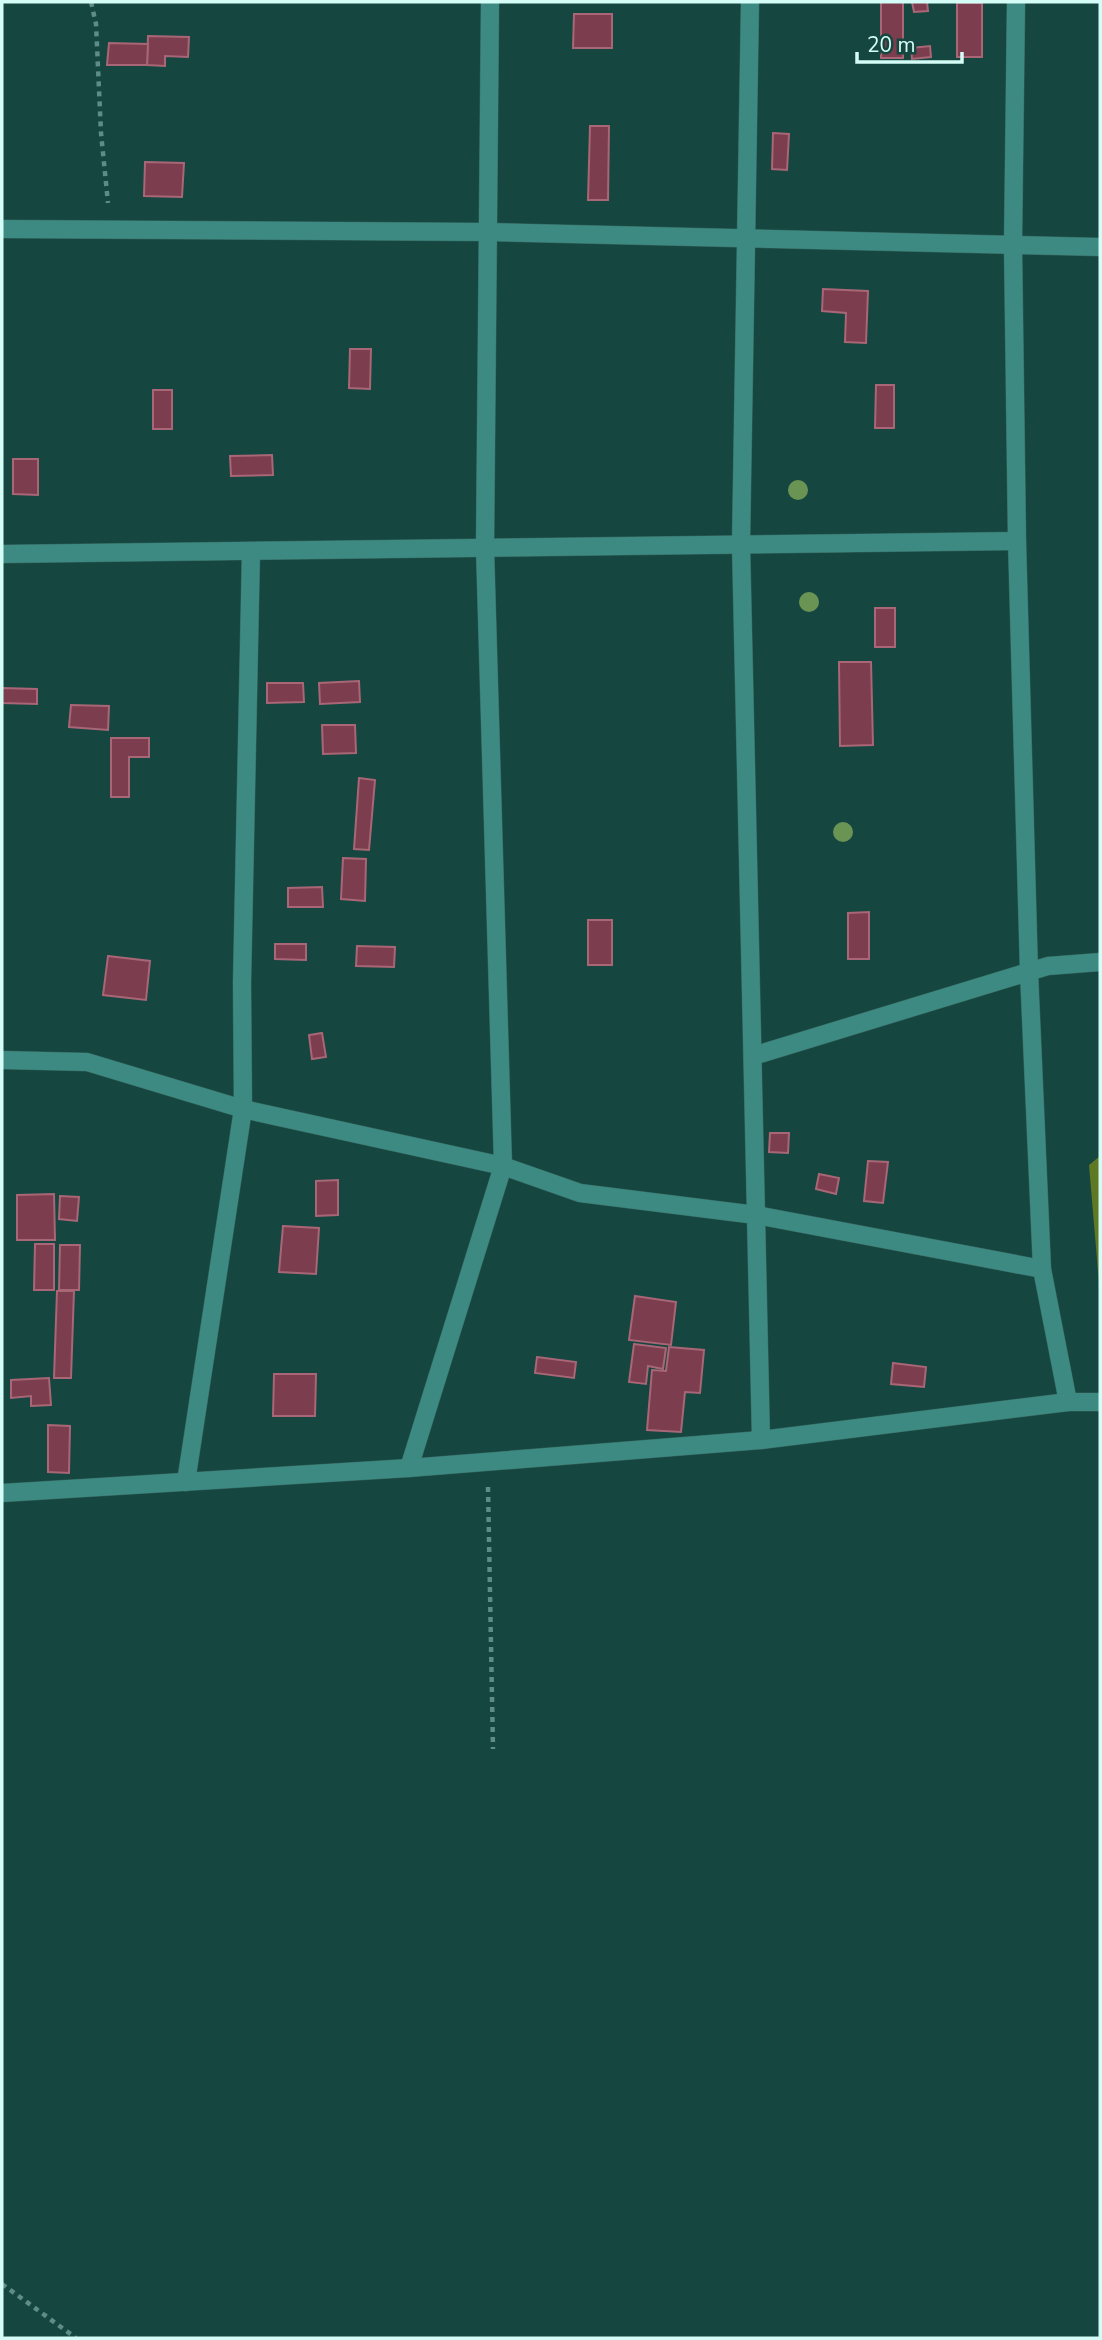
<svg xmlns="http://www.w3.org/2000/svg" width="1102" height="2340" viewBox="0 0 1102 2340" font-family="'Nunito Sans',sans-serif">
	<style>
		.forest { fill: #5f7824 }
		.building { fill: #7c3e4e; stroke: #a86676; stroke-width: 2 }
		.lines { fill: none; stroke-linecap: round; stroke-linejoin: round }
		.minor-casing { stroke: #34635d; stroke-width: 19 }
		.path { stroke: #5f8c86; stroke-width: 4.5; stroke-dasharray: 5 5; stroke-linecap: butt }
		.minor { stroke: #3c8a81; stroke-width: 18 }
		.tree { fill: #6a9454 }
	</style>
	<rect width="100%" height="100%" fill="#164640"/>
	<path class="forest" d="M1100 1156V1295L1089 1165Z"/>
	<g class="building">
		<rect x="881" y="2" width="22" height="56"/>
		<path d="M912 2H927L928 11 914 12Z"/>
		<rect x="957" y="3" width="25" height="54"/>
		<path d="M574 14H612V48H573Z"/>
		<path d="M148 36 189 37 188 57 165 56V66L147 65Z"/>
		<path d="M109 43 148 44 147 65H107Z"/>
		<path d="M930 46 931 57 912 59 911 48Z"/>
		<path d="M590 126H609L608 200H588Z"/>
		<path d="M773 133 789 134 787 170 772 169Z"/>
		<path d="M145 162 184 163 182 197 144 196Z"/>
		<path d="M823 289 868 291 866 343 845 342 846 313 822 311Z"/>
		<path d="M350 349H371L370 389 349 388Z"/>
		<path d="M876 385H894V428H875Z"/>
		<rect x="153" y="390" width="19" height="39"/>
		<path d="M272 455 273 475 231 476 230 456Z"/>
		<path d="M13 459H38V495L13 494Z"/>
		<rect x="875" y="608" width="20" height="39"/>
		<path d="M839 662H871L873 745 840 746Z"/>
		<path d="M359 681 360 702 320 704 319 683Z"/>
		<path d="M267 683H303L304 702 267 703Z"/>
		<path d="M2 688 37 689V704L2 703Z"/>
		<path d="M71 705 109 706 108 730 69 727Z"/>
		<path d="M322 725H355L356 753 323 754Z"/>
		<path d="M111 738H149V757H129V797H111Z"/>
		<path d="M359 778 375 780 369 850 354 849Z"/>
		<path d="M343 858 366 859 365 901 341 899Z"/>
		<path d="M322 887 323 907H288V888Z"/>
		<path d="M869 912V959H848V913Z"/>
		<rect x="588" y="920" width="24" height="45"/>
		<path d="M275 944H306V960L275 959Z"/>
		<path d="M357 946 395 947 394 967 356 966Z"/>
		<path d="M108 956 150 961 146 1000 103 995Z"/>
		<path d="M322 1033 326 1057 312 1059 309 1035Z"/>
		<path d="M770 1133H789L788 1153 769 1152Z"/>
		<path d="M868 1161 888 1162 883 1203 864 1201Z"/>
		<path d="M819 1174 839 1178 836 1194 816 1189Z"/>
		<path d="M338 1180V1215L316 1216V1181Z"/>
		<path d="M54 1194 55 1240H17V1195Z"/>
		<path d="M60 1196 79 1197 77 1221 59 1219Z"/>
		<path d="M283 1226 319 1228 316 1274 279 1272Z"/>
		<path d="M35 1244H54V1290H34Z"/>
		<path d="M60 1245H80L79 1290H59Z"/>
		<path d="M57 1291H74L71 1378H54Z"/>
		<path d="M635 1296 676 1302 671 1345 629 1340Z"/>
		<path d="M634 1344 666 1348 663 1369 648 1366 646 1384 629 1382Z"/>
		<path d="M669 1347 704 1350 700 1393 685 1392 681 1432 647 1430 652 1370 666 1371Z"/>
		<path d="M537 1357 576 1362 574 1378 535 1373Z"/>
		<path d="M893 1363 926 1367 924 1387 891 1384Z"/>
		<path d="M274 1374H316L315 1416H273Z"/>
		<path d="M49 1378 51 1405 31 1406V1396L11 1398V1380Z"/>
		<path d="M48 1425 70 1426 69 1473 48 1472Z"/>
	</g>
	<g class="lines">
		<g class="minor-casing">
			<g id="minor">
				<path d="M750 2 741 544 761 1440"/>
				<path d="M1016 2 1013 245 1017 541 1029 972 1042 1269 1068 1402"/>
				<path d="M2 229 488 232 1100 247"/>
				<path d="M2 554 1017 541"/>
				<path d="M753 1056 1048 966 1100 962"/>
				<path d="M2 1060 87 1062 243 1109 503 1166 580 1193 756 1215 1042 1269"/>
				<path d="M409 1468 503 1166 485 548 490 2"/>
				<path d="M186 1482 243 1109 242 983 251 551"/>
				<path d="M2 1493 409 1468 761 1440 1068 1402H1100"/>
			</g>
		</g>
		<g class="path">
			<path d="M91 2 96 24 101 133 108 203"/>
			<path d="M488 1487 493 1749"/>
			<path d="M2 2284 76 2338"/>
		</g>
		<use href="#minor" class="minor"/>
	</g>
	<g class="tree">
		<circle cx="798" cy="490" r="10"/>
		<circle cx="809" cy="602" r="10"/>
		<circle cx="843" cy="832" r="10"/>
	</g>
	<rect width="1102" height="2340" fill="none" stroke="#d3fdf6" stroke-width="7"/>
	<path d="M857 52v10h105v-10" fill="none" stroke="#d3fdf6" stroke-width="3.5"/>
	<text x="867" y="52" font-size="21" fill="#d3fdf6" stroke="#164640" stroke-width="5" paint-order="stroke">20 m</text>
</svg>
